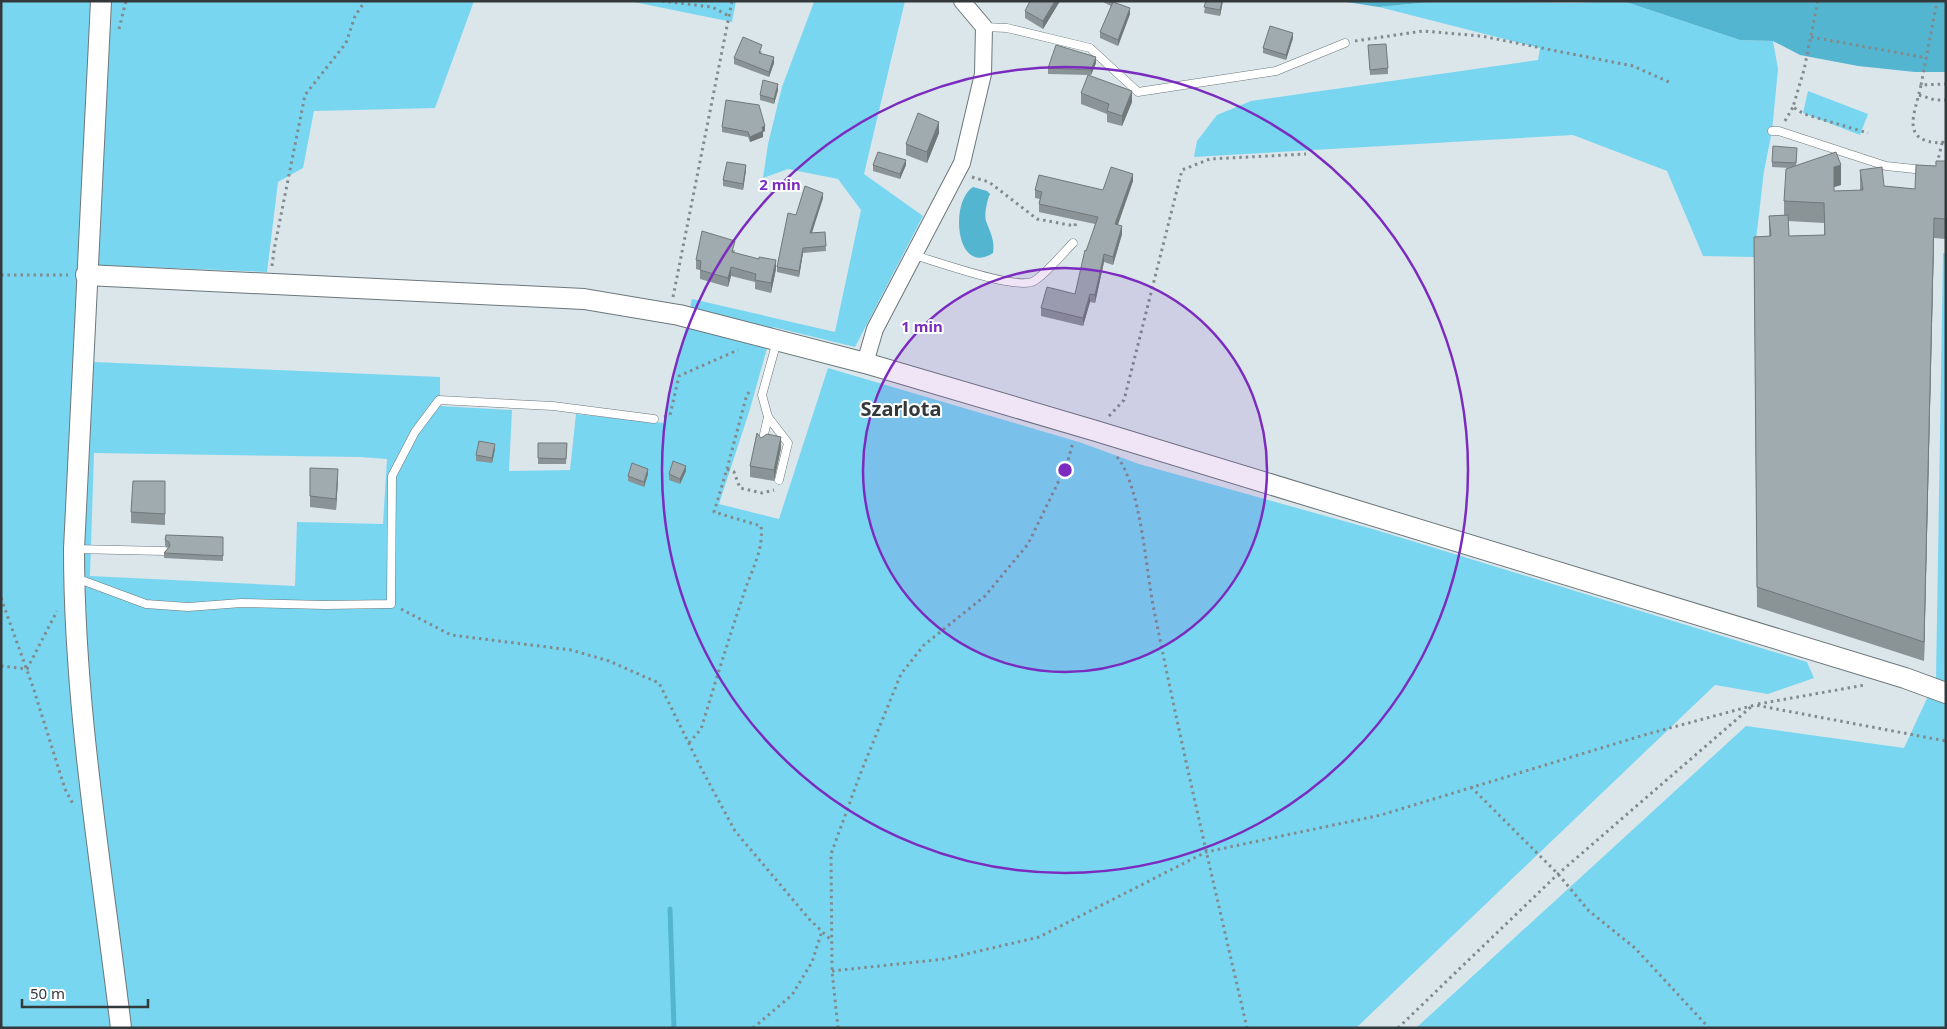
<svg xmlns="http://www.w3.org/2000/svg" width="1947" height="1029" viewBox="0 0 1947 1029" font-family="'Noto Sans',sans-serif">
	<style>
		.green { fill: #79d6f1; fill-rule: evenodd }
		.water { fill: #53b5d0 }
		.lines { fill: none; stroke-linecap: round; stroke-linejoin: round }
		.stream { stroke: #53b5d0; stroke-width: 5 }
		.service-casing { stroke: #6c777a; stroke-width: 9 }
		.minor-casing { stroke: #6c777a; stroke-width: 18 }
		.tertiary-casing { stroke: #6c777a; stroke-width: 22 }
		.path { stroke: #818a8d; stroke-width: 3; stroke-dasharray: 2.5 4; stroke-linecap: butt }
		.service { stroke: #fff; stroke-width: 8 }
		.minor { stroke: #fff; stroke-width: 16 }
		.tertiary { stroke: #fff; stroke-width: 20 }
		.wall { fill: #8a9396; fill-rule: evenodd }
		.shaded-wall { fill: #70787a }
		.building { fill: #a0abaf; stroke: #70787a }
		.ring { fill: none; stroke: #7b2cbf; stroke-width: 2.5 }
		.labels { text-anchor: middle; stroke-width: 4; stroke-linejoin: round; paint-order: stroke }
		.quarter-label { font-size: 20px; font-weight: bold; fill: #33383a; stroke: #fff }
		.centre { fill: #7b2cbf; stroke: #fff; stroke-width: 2.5 }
		.ring-label { font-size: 15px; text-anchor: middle; font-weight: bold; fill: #7b2cbf; stroke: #fff; stroke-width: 4; stroke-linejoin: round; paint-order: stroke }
	</style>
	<rect width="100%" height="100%" fill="#dae6ea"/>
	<g class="green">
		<path d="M1 1H474L435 108 314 111 303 168 278 182 267 272 98 265 94 362 440 377V406L512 410 509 471 570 470 576 414 664 423 692 299 835 332 861 210 838 179 788 169 763 178 768 144 782 87 814 2 810 1H905L864 174 923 216 855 347 773 327 750 409 719 504 779 519 828 368 1082 443 1139 464 1376 530 1807 662 1814 678 1768 694 1715 685 1356 1028H1ZM94 453 360 457 387 459 383 524 297 522 295 586 90 576Z"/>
		<path d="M629 1H736L732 22Z"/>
		<path d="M1440 1 1573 3 1623 1 1740 40 1773 41 1778 69 1772 131 1764 171 1754 257 1703 256 1667 171 1573 135 1194 157 1197 141 1217 115 1251 101 1538 60 1540 48 1379 7Z"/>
		<path d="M1808 91 1868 114 1860 135 1803 113Z"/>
		<path d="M1943 253H1946V1028H1416L1746 726 1904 748 1936 679Z"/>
	</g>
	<g class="water">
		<path d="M1340 1H1440L1379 7Z"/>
		<path d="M1623 1H1946V72H1915L1858 66 1800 55 1773 41 1740 40Z"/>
		<path d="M973 187 987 191 990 194C987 200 984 215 986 221 990 232 995 240 993 253 956 277 949 202 973 187Z"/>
	</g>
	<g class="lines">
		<path class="stream" d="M670 909 674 1028"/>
		<g class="service-casing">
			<g id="service">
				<path d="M984 27 1007 28 1090 48 1138 92 1276 71 1345 43"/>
				<path d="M1772 131H1779L1886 166 1924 170"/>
				<path d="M914 255C935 261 1018 291 1034 281 1045 275 1064 252 1073 243"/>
				<path d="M777 341 762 395 768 417 788 443 779 480"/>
				<path d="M762 443 768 417"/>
				<path d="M74 549 164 551"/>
				<path d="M76 578 146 604 188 607 241 603 325 605 391 604 392 476 415 432 439 400 553 406 654 419"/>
			</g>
		</g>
		<g class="minor-casing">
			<path id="minor" d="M865 363 875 329 962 163 983 74 984 27 962 1"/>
		</g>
		<g class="tertiary-casing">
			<g id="tertiary">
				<path d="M101 1 74 549C74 709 102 868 121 1028"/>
				<path d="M86 275 584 299 679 315 865 363 1096 431 1905 678 1946 693"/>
			</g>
		</g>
		<g class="path">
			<path d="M662 1 712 7 729 16"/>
			<path d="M1818 1 1804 70 1793 107 1804 114 1868 133"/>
			<path d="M119 29 126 1"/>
			<path d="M1811 37 1927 58"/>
			<path d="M1355 41 1423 31 1481 36 1633 66 1669 82"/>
			<path d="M1921 85 1937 1"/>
			<path d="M1919 95 1935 100H1946"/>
			<path d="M1785 121 1793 107"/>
			<path d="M1942 143 1946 139"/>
			<path d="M1937 164 1942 143C1899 142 1915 114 1921 85L1946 84"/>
			<path d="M972 177 989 182 1037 219 1075 226 1076 220"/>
			<path d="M272 266 274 250 305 95 346 43 355 16 365 1"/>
			<path d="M1 275H68"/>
			<path d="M673 297 732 1"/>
			<path d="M1109 416 1124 400 1182 170 1210 159 1306 154"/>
			<path d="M664 417 670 415 679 376 738 350"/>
			<path d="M1117 457C1141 486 1146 571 1154 610 1182 750 1215 889 1247 1028"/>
			<path d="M727 469 747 394 752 391"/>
			<path d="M1 598 33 687 65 789 73 804"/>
			<path d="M401 609 451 635 571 650 609 661 659 683 701 768 735 831 810 920 832 941"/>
			<path d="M1 666 27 669 57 611"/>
			<path d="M1758 704 1865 685"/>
			<path d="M689 743 701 729C715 683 729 638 744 593 751 571 764 550 761 526L714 512 727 469 734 472 740 488 762 493 774 490"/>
			<path d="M1471 787 1558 874 1589 911 1635 948 1709 1028"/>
			<path d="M832 971 945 959 1039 937 1206 852 1381 815 1644 735 1755 705 1946 741"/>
			<path d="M753 1028 792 995 812 962 822 931"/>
			<path d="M838 1028 832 971 831 854 861 772 901 674 924 645 985 596 1028 544 1067 464 1073 442"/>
			<path d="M1398 1028 1558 874 1752 706"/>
		</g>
		<use href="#service" class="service"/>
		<use href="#minor" class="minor"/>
		<use href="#tertiary" class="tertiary"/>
	</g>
	<g class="wall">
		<path d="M1060 1 1043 29 1025 18V11Z"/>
		<path d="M1101 1H1115V2L1130 14 1118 46 1100 38V32L1111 6Z"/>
		<path d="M1206 1H1223L1220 16 1204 13Z"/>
		<path d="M1293 38 1286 60 1263 53V48Z"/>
		<path d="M1368 45 1388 68V74L1370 75Z"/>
		<path d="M762 51 761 53 774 63 769 77 734 64V58Z"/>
		<path d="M1096 63 1091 75 1048 74V68Z"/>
		<path d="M778 90 774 104 760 100V95Z"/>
		<path d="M1081 93 1132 102 1122 126 1107 122V114L1081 104Z"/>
		<path d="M722 127 765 131 763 132V137L750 142 748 137 722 132Z"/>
		<path d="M939 133 927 163 906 155V144Z"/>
		<path d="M1797 153 1796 166 1841 185 1834 187V191L1860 190V170L1884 186 1915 189 1936 166 1946 161V239L1934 238 1924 661 1757 607 1754 237 1769 236V216L1784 215V201L1789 168 1772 167V162ZM1788 221 1824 223V235L1789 236Z"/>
		<path d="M873 165H906L900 179 873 171Z"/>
		<path d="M746 170 743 190 723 186V180Z"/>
		<path d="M1133 181 1118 225 1122 234 1113 265 1104 262 1095 303 1090 302 1083 326 1041 316V308L1075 294 1095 224 1039 212V204L1040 199 1035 198V190H1103Z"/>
		<path d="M823 198 811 233 825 232 826 251 803 253 799 277 777 272V267L796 215Z"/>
		<path d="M735 250 734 253 776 269 771 293 755 289V282L731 276 728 287 700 279V270L696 269V260Z"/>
		<path d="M538 443H567L566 464H538Z"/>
		<path d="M781 448 774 481 750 477V466Z"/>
		<path d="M495 449 492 463 476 461V455Z"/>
		<path d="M310 468 338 480 336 510 310 507Z"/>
		<path d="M686 471 680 484 669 480V474Z"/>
		<path d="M648 474 644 487 628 481V476Z"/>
		<path d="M165 481V525L131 523V512Z"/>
		<path d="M223 537V561L164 558V553L168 548 165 546V540Z"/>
	</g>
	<g class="shaded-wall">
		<path d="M1055 1H1060L1043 29V21Z"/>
		<path d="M1222 1H1223L1220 16V10Z"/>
		<path d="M1130 8V14L1118 46V40Z"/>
		<path d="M1293 33V38L1286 60V55Z"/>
		<path d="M774 57V63L769 77V72Z"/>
		<path d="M1096 57V63L1091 75V70Z"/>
		<path d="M778 84V90L774 104V99Z"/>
		<path d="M1132 91V102L1122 126V116Z"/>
		<path d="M939 122V133L927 163V152Z"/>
		<path d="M765 126V131L763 132V137L750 142V137L762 127Z"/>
		<path d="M906 160V165L900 179V174Z"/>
		<path d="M746 165V170L743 190V184Z"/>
		<path d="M1841 165V185L1834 187V167Z"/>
		<path d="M1133 174V181L1115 232V224Z"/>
		<path d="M823 193V198L810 239V233Z"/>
		<path d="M1934 218V238L1924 661V642Z"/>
		<path d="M1122 226V234L1113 265V257Z"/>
		<path d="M803 248V253L799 277V271Z"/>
		<path d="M1104 254V262L1095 303V295Z"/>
		<path d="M776 260V269L771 293V283Z"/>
		<path d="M731 267V276L728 287V278Z"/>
		<path d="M1090 294V302L1083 326V318Z"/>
		<path d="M781 437V448L774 481V470Z"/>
		<path d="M495 444V449L492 463V458Z"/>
		<path d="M686 466V471L680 484V479Z"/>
		<path d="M338 469V480L336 510V499Z"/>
		<path d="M648 469V474L644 487V482Z"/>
	</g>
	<g class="building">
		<path d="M1030 1H1055L1043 21 1025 11Z"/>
		<path d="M1206 1H1222L1220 10 1204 7Z"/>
		<path d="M1113 2 1130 8 1118 40 1100 32Z"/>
		<path d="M1270 26 1293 33 1286 55 1263 48Z"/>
		<path d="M743 37 762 45 759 53 774 57 769 72 734 58Z"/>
		<path d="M1386 44 1388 68 1370 70 1368 45Z"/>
		<path d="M1056 45 1096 57 1091 70 1048 68Z"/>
		<path d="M1088 75 1132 91 1122 116 1107 111 1109 104 1081 93Z"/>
		<path d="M763 80 778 84 774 99 760 95Z"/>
		<path d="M726 100 759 105 765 126 762 127 763 131 750 137 748 132 722 127Z"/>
		<path d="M918 113 939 122 927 152 906 144Z"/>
		<path d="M1773 146 1797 148 1796 163 1772 162Z"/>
		<path d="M878 152 906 160 900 174 873 165Z"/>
		<path d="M1836 152 1841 165 1834 167V191L1863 190 1860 170 1882 167 1884 186 1915 189 1916 165 1936 166V161H1946V219L1934 218 1924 642 1757 587 1754 237 1771 236 1769 216 1788 215 1789 236 1825 235 1824 203 1784 201 1786 169Z"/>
		<path d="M727 162 746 165 743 184 723 180Z"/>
		<path d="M1111 167 1133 174 1115 224 1122 226 1113 257 1104 254 1095 295 1090 294 1083 318 1041 308 1047 287 1075 294 1085 250 1086 251 1098 217 1039 204 1042 192 1035 190 1039 175 1103 190Z"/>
		<path d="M805 186 823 193 810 233 825 232 826 246 803 248 799 271 777 267 788 213 796 215Z"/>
		<path d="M702 231 735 241 732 252 759 259V257L776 260 771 283 755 280 756 274 731 267 728 278 700 270 701 261 696 260Z"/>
		<path d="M757 433 761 438 767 434 781 437 774 470 750 466Z"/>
		<path d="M479 441 495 444 492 458 476 455Z"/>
		<path d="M538 443H567L566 459 538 458Z"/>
		<path d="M673 461 686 466 680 479 669 474Z"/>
		<path d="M632 463 648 469 644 482 628 476Z"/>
		<path d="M310 468 338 469 336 499 310 496Z"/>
		<path d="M133 481H165V514L131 512Z"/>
		<path d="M166 535 223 537V556L164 553 170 546 169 542 165 540Z"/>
	</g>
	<circle cx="1065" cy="470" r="202" fill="#7b2cbf" fill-opacity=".12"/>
	<g class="ring">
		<circle cx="1065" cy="470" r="202"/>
		<circle cx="1065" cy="470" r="403"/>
	</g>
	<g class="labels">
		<g class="quarter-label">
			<text x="901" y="416">Szarlota</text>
		</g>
	</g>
	<circle cx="1065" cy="470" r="8" class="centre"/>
	<g class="ring-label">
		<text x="780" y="190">2 min</text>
		<text x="922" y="332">1 min</text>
	</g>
	<rect width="1947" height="1029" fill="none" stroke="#33383a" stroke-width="5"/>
	<path d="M22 999v8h126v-8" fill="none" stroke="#33383a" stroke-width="2.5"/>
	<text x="30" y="999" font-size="15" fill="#33383a" stroke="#ffffff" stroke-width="4" paint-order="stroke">50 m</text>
</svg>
